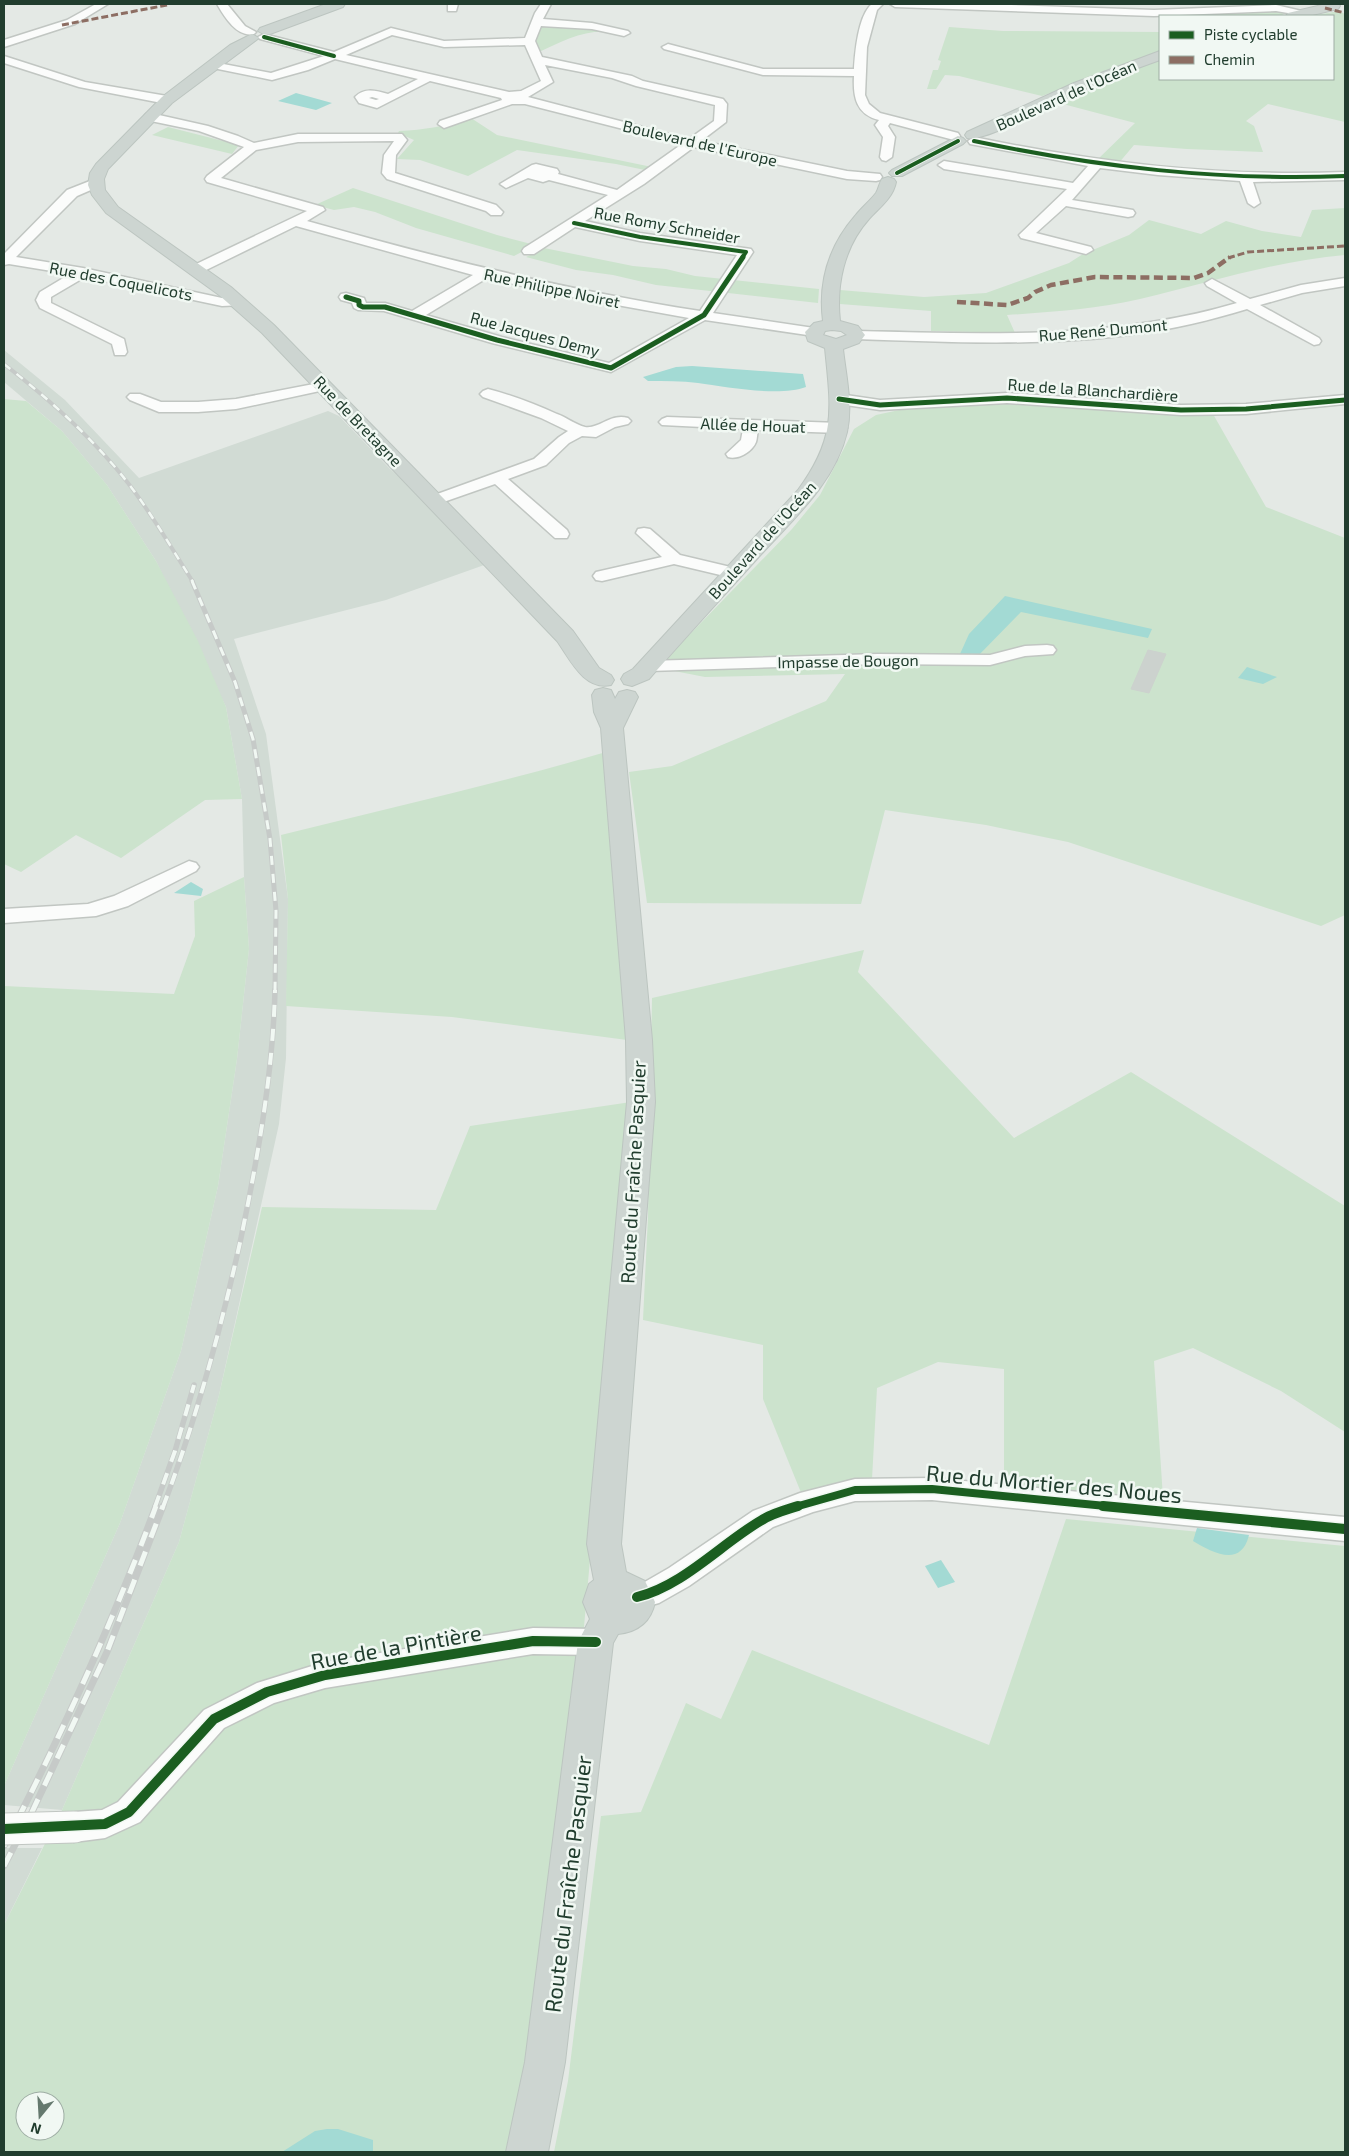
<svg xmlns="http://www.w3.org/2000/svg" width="1349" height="2156" viewBox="0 0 1349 2156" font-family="'Exo 2',sans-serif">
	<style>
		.built { fill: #d1dbd4 }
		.green { fill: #cce3cd; fill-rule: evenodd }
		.water { fill: #a3dad4 }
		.building { fill: #ccd2ce; stroke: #ccd2ce }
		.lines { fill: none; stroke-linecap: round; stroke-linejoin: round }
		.minor-casing { stroke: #c1c6c2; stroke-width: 3 }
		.major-casing { stroke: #bcc5c0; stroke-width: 2 }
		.minor { fill: #fbfcfb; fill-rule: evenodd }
		.major { fill: #cdd5d1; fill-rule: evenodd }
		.rail-far3-casing { stroke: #c6cac8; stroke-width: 4 }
		.rail-far2-casing { stroke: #c6cac8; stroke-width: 5 }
		.rail-far1-casing { stroke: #c6cac8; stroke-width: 5.5 }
		.rail-casing { stroke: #c6cac8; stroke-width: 7 }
		.rail-far3 { stroke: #f1f8f3; stroke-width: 2.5; stroke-dasharray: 8; stroke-linecap: butt }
		.rail-far2 { stroke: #f1f8f3; stroke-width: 3; stroke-dasharray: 9; stroke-linecap: butt }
		.rail-far1 { stroke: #f1f8f3; stroke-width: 4; stroke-dasharray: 12; stroke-linecap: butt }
		.rail { stroke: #f1f8f3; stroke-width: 5; stroke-dasharray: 15; stroke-linecap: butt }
		.minor-bridge-casing { stroke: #c1c6c2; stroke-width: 33; stroke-linecap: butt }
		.minor-bridge { stroke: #fbfcfb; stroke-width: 31 }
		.quiet-far1 { stroke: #8d6e63; stroke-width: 3; stroke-dasharray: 7 3; stroke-linecap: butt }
		.quiet { stroke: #8d6e63; stroke-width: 4.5; stroke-dasharray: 9 4.5; stroke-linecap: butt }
		.cycleway-far3-casing { stroke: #f1f8f3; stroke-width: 5.5 }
		.cycleway-far2-casing { stroke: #f1f8f3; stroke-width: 7 }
		.cycleway-far1-casing { stroke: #f1f8f3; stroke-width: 11 }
		.cycleway-casing { stroke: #f1f8f3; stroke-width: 13 }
		.cycleway-far3 { stroke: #1b5e20; stroke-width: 4 }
		.cycleway-far2 { stroke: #1b5e20; stroke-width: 5 }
		.cycleway-far1 { stroke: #1b5e20; stroke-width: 8 }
		.cycleway { stroke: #1b5e20; stroke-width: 10 }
		.labels { text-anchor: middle; stroke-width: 5; stroke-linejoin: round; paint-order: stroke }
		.far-street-label { font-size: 16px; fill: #213d2e; stroke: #f1f8f3 }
		.street-label { font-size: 19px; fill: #213d2e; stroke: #f1f8f3 }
		.near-street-label { font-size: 22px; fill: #213d2e; stroke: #f1f8f3 }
	</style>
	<rect width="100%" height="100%" fill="#e4e9e5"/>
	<g class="built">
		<path d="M4 350 65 400 139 478 328 411 339 416 390 469 427 502 487 564 386 600 234 639 266 734 288 899 286 1058 279 1124 219 1395 179 1542 62 1810 4 1805V1786L120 1523 181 1351 218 1186 237 1059 249 949 244 877 242 799 226 707 156 561 107 485 62 431 4 382Z"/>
		<path d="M4 1848H42L4 1925Z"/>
	</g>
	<g class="green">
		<path d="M1265 10 1282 11 1286 13 1280 16H1161Z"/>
		<path d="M1339 11 1345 14V122L1268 104 1246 121 1254 126 1263 152 1187 149 1134 145 1118 164 1096 161 1135 123 1063 104 1113 78 1160 59V79H1333V16H1310Z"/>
		<path d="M541 25H567L610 32C585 29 561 42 539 52L532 43Z"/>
		<path d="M949 27 1003 31 1160 32V52L1042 96 959 76 945 75 936 89H927L933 70H938L941 61 938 60Z"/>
		<path d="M471 118 497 135 652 167 645 170 616 164 517 150 468 176 420 160 397 159 414 140 398 133 399 131C424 130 446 126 471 118Z"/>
		<path d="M168 127 239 145 232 154 152 135Z"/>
		<path d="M353 188 497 235 535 245 514 256 416 228 375 212 354 207 334 210 315 205Z"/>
		<path d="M1345 208V255C1275 261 1208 283 1140 299 1096 309 1052 312 1007 315L1015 333 931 331V311L840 304V290L924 297 986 293 1069 263 1083 254 1129 235 1149 220 1201 234 1226 221 1262 231 1301 237 1312 210Z"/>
		<path d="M544 248 633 266 666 269 695 276 819 289 818 303 656 285 613 275 576 270 526 257Z"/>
		<path d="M4 399 26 401 62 431 107 485 156 561 198 641 226 707 242 799 205 800 121 858 76 835 21 872 4 864Z"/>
		<path d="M1015 400 1213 414 1266 507 1345 538V915L1321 926 1068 842 986 825 885 810 861 904 647 903 629 772 672 766 826 701 845 674 705 677 669 670 662 663 792 529 820 495 854 429 876 415 904 409Z"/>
		<path d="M606 752 627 1040 452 1017 286 1006 288 899 281 835C389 808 498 784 606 752Z"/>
		<path d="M244 877 249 949 237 1059 218 1186 181 1351 120 1523 4 1786V986L174 994 195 936 194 901Z"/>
		<path d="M864 950 858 972 1014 1138 1131 1072 1345 1206V1432L1281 1391 1193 1348 1154 1361 1163 1498 1004 1485V1369L938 1362 877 1388 872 1479 802 1495 763 1399V1345L643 1320 648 1216 652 998Z"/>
		<path d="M631 1102 545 2062 527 2152H4V1925L62 1810 179 1542 219 1395 262 1207 436 1210 470 1126ZM25 2101H55V2131H25Z"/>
		<path d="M1066 1519 1345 1546V2152H554L568 2081 601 1816 641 1812 686 1703 721 1719 752 1650 989 1745Z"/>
	</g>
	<g class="water">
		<path d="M296 93 332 103 316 110 278 101Z"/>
		<path d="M692 366 803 374 806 387C780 397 726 387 698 383 682 381 664 381 648 381L643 377 676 367Z"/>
		<path d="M1005 596 1152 629 1148 638 1021 612 976 658 960 654 969 634Z"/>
		<path d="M1247 667 1277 677 1263 684 1238 678Z"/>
		<path d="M191 882 203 889 201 896 174 893Z"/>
		<path d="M1197 1528 1249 1535C1241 1568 1213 1553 1193 1541Z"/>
		<path d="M941 1560 955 1582 938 1588 925 1566Z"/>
		<path d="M327 2129H338L373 2140V2152H282L315 2131Z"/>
	</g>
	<path class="building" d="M1148 650 1166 654 1149 693 1131 689Z"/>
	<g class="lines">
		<g class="minor-casing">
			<g id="minor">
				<path d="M96 4H108L75 24 4 47V40L67 20Z"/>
				<path d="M217 4H227L245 26 256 32 254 34C237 38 224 16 217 4Z"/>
				<path d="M448 4H458L456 11H448Z"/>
				<path d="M541 4H551L543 19 592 23 628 31 630 33 624 36 592 29 541 26 535 41 542 57 632 76 643 81 723 99 727 104 726 122 701 141 847 171 880 174 882 177 880 180 876 181 847 179 694 147 644 184 585 221 640 233 751 249 753 252 713 313 814 328 819 329 821 332 819 335 814 336 705 320 611 372 492 343 384 311 358 310 354 308 352 303 341 300 339 297 341 294 346 293 364 298 366 303H385L412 311 473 275 296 226 200 273H190L188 270 190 267 307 211 207 182 205 179 207 176 244 147 199 131 146 120 144 117 146 114 159 115 208 126 238 136 254 143 298 134H402L407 140 396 155 395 173 496 205 503 212 501 215H491L486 211 387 179 382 173 384 155 394 141 298 142 256 150 221 178 323 207 325 210 307 221C437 258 566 290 700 311L737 255 640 241 575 227 534 254H524L522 251 524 248 608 195 549 180 543 182 528 178 506 188 500 184 532 165 536 164 557 169 559 172 558 174 617 190 682 144 525 104H512L444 128 438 124 440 121 502 100 501 98 430 81 377 108 359 103 355 97C365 87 376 91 388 94L418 79 335 59 308 70 272 80 213 68 207 65 213 62 271 73 324 56 260 39 258 37 264 34 334 52 391 28 444 41 525 38 535 13ZM392 35 444 47 525 45 541 81 521 91 509 92 346 55ZM545 65 612 78 636 86 715 105 714 121 689 139 528 97 553 82ZM372 97 379 99 376 100 369 98ZM487 278 567 296 689 318 609 363 502 337 426 315Z"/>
				<path d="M872 4H883L877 10 867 47 865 95 869 104 880 113 958 133 960 136 958 139 954 140 890 123 888 126 895 137 892 157 886 161 882 160 880 157 883 137 875 125 879 120C856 114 853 97 854 76L763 75 664 49 662 47 668 44 763 69H854C855 53 858 15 872 4Z"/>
				<path d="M890 4H981L1154 10 1276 5 1306 12 1307 14 1306 16 1276 11 1154 16 895 7Z"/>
				<path d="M4 56 85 82 167 96 173 100 167 104 79 87 4 63Z"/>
				<path d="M974 137C1098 163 1218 177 1345 172V180L1253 182 1260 203 1254 207 1248 203 1240 181 1158 175 1100 168 1072 200 1133 210 1135 213 1133 216 1128 217 1066 206 1036 233 1091 247 1093 250 1086 254 1021 238 1019 235 1067 189 944 169 938 165 944 161 1073 183 1088 166 970 144 968 141Z"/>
				<path d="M95 179 101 183 100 186 77 196 16 257 83 268 222 298 243 299 245 302 243 305 222 306 85 277 51 297V303L124 339 127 352 125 355H115L112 344 40 308 36 300 40 292 70 274 9 264 4 265V254L67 190Z"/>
				<path d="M1345 278V286L1302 293 1260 305 1319 338 1321 341 1319 344 1314 345 1247 309C1211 320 1174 329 1136 334 1044 347 949 342 856 339L851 338 849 335 851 332 856 331C984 334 1112 340 1237 303L1207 286 1205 283 1212 279 1250 299 1301 285Z"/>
				<path d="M324 382 329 383 331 386 329 389 236 409 198 412H159L130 400 127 397 130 394H140L161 402H198L236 399Z"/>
				<path d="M488 389C511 395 535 404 557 414 566 417 576 425 585 427 600 429 610 413 628 418L631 421 628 424 615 427 596 437 582 436 569 443 546 465 508 479 567 530 569 534 567 538H555L495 484 435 505 429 503 427 500 429 497 534 459 559 437 568 431 541 418 483 397 480 394 483 391Z"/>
				<path d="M1007 393 1181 405 1246 404 1345 395V404L1246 414 1181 415 1007 403 880 410 839 404 834 402 831 399 834 396 839 394 880 400Z"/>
				<path d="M667 417 839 423 844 425 847 428 844 431 839 433 758 430C757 434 757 439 756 442 752 452 738 460 728 457L726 454 741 440 743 429 662 425 659 422 662 419Z"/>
				<path d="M644 528 650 529 680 555 739 569 741 573 739 577 733 578 674 564 602 581 596 580 593 576 596 572 662 557 636 533 638 529Z"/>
				<path d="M1047 645 1053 646 1056 650 1053 654 1025 656 990 665 878 664 648 671 642 670 639 666 642 662 648 661 878 654 990 655 1025 646Z"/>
				<path d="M189 861 196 863 199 867 196 871 128 906 96 916 4 923V909L88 904 114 896Z"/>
				<path d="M932 1478 1345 1517V1541L932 1500 855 1501 813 1512 773 1527 689 1586 659 1603 637 1609 627 1606 623 1597 627 1588 643 1583 669 1568 753 1511 800 1493 855 1479Z"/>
				<path d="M533 1628 596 1629 606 1633 610 1642 606 1651 596 1655 533 1654 325 1688 274 1703 224 1728 140 1822 105 1838 74 1842 63 1837 59 1827 63 1817 74 1812 102 1810 118 1802 204 1710 257 1683 325 1662Z"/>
			</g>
		</g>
		<g class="major-casing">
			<g id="major">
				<path d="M326 4H345L343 7 270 34 265 35 258 31 260 28Z"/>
				<path d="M1326 4H1338L1340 6 1338 9 1308 16H1286L1288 13Z"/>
				<path d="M252 34 259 38 172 103 108 169 104 179 105 190 118 207 231 287 274 325 573 631 599 668 611 675 614 680 611 685C584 691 570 659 557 641L262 333 219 295 106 213 92 195 88 185 90 173 96 164 162 97 230 45Z"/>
				<path d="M1160 51V60C1135 69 1110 78 1085 89 1063 98 986 143 967 138L965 135 967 132 1074 83Z"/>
				<path d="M958 136 963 138 966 141 963 144 902 176H892L889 173 892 170Z"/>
				<path d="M888 177 894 179 896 182C893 198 879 208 869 219 844 247 836 285 840 321L858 326 865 335 859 343 843 349C846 376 853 405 847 432 835 484 790 522 756 560 720 600 684 639 649 679L632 686 624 684 621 679 624 674 633 669 798 490C837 437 831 409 825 348L808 341 805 332 814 323 823 321C818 282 829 246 855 216 861 208 870 201 876 193 879 188 879 183 882 179ZM832 330 841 331 847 335 836 339 823 335 825 331Z"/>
				<path d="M603 688 611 690 615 699 619 692 627 690 635 692 638 697 623 728 652 1040 655 1102 621 1544 626 1572 645 1581 655 1602C651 1622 637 1632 618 1634L613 1643 565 2062 548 2152H506L525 2062 578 1642 590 1619 583 1602 589 1584 594 1580 587 1544 627 1102 626 1040 601 728 594 712 592 695 595 690Z"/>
			</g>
		</g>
		<use href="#minor" class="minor"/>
		<use href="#major" class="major"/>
		<g class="rail-far3-casing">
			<path id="rail-far3" d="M4 364C49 399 93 438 128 483 152 514 172 549 193 582"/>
		</g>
		<g class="rail-far2-casing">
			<path id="rail-far2" d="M192 581 235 682 253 739 270 839 276 911 275 991"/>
		</g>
		<g class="rail-far1-casing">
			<g id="rail-far1">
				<path d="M155 1507 175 1451 194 1385"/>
				<path d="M163 1507C196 1420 221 1329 241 1238 258 1156 273 1073 275 990"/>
			</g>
		</g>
		<g class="rail-casing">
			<g id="rail">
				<path d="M4 1846C61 1736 113 1622 156 1506"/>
				<path d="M4 1866 32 1812 107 1652 163 1506"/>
			</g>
		</g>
		<use href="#rail-far3" class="rail-far3"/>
		<use href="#rail-far2" class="rail-far2"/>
		<use href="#rail-far1" class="rail-far1"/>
		<use href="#rail" class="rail"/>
		<g class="minor-bridge-casing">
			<path id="minor-bridge" d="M4 1829 74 1827"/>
		</g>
		<use href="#minor-bridge" class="minor-bridge"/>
		<g class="quiet-far1">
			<path d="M1325 8 1345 13"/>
			<path d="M62 25 167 5"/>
			<path d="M1228 258 1248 252 1345 246"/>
		</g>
		<path class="quiet" d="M957 302 1007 305 1028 298 1035 292 1051 285 1095 277 1194 278 1208 273 1230 257"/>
		<g class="cycleway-far3-casing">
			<g id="cycleway-far3">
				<path d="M264 37 334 56"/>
				<path d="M974 141C1098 167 1218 181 1345 176"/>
				<path d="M897 173 958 141"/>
				<path d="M574 223 640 237 746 252 742 258"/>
			</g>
		</g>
		<g class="cycleway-far2-casing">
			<g id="cycleway-far2">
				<path d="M346 297 359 301V305L363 307H385L497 340 611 368 704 315 743 257"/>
				<path d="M839 399 880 405 1007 398 1181 410 1246 409 1345 400"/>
			</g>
		</g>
		<g class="cycleway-far1-casing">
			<path id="cycleway-far1" d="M795 1507 855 1490 932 1489 1116 1507"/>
		</g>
		<g class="cycleway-casing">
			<g id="cycleway">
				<path d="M1103 1506 1345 1529"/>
				<path d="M637 1597C683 1586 722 1543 762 1520 773 1513 786 1510 798 1506"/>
				<path d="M4 1829 105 1824 129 1812 214 1719 267 1692 325 1675 533 1641 596 1642"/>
			</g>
		</g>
		<use href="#cycleway-far3" class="cycleway-far3"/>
		<use href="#cycleway-far2" class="cycleway-far2"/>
		<use href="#cycleway-far1" class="cycleway-far1"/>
		<use href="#cycleway" class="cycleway"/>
	</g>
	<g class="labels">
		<g class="far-street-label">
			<text transform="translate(1066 95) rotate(-24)" y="6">Boulevard de l'Océan</text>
			<text transform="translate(700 143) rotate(13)" y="6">Boulevard de l'Europe</text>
			<text transform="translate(667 225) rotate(10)" y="6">Rue Romy Schneider</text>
			<text transform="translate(121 281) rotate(11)" y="6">Rue des Coquelicots</text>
			<text transform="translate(552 288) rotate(12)" y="6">Rue Philippe Noiret</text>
			<text transform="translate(1103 330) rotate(-5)" y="6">Rue René Dumont</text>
			<text transform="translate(535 334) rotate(15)" y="6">Rue Jacques Demy</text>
			<text transform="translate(1093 390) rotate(4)" y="6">Rue de la Blanchardière</text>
			<text transform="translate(358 421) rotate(46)" y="6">Rue de Bretagne</text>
			<text transform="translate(753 425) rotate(2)" y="6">Allée de Houat</text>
			<text transform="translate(762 540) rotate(-48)" y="6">Boulevard de l'Océan</text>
			<text transform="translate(848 661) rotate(-1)" y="6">Impasse de Bougon</text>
		</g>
		<g class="street-label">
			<text transform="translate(633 1172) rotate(-87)" y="7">Route du Fraîche Pasquier</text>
		</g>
		<g class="near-street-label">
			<text transform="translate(1054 1484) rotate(5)" y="8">Rue du Mortier des Noues</text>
			<text transform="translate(396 1647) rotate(-10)" y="8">Rue de la Pintière</text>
			<text transform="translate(568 1884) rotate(-83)" y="8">Route du Fraîche Pasquier</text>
		</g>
	</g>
	<rect width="1349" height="2156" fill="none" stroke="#213d2e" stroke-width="10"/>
	<rect x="1159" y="15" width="175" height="65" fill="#f1f8f3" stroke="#9eada4"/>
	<rect x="1169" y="31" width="25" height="8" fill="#1b5e20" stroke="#9eada4"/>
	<text x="1204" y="40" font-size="15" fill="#213d2e">Piste cyclable</text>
	<rect x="1169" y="56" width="25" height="8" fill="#8d6e63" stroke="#9eada4"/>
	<text x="1204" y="65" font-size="15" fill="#213d2e">Chemin</text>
	<g transform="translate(40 2116) rotate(198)"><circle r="24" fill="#f1f8f3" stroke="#9eada4"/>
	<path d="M0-4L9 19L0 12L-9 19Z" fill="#65796e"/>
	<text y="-8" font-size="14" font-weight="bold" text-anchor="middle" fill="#213d2e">N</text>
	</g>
</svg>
